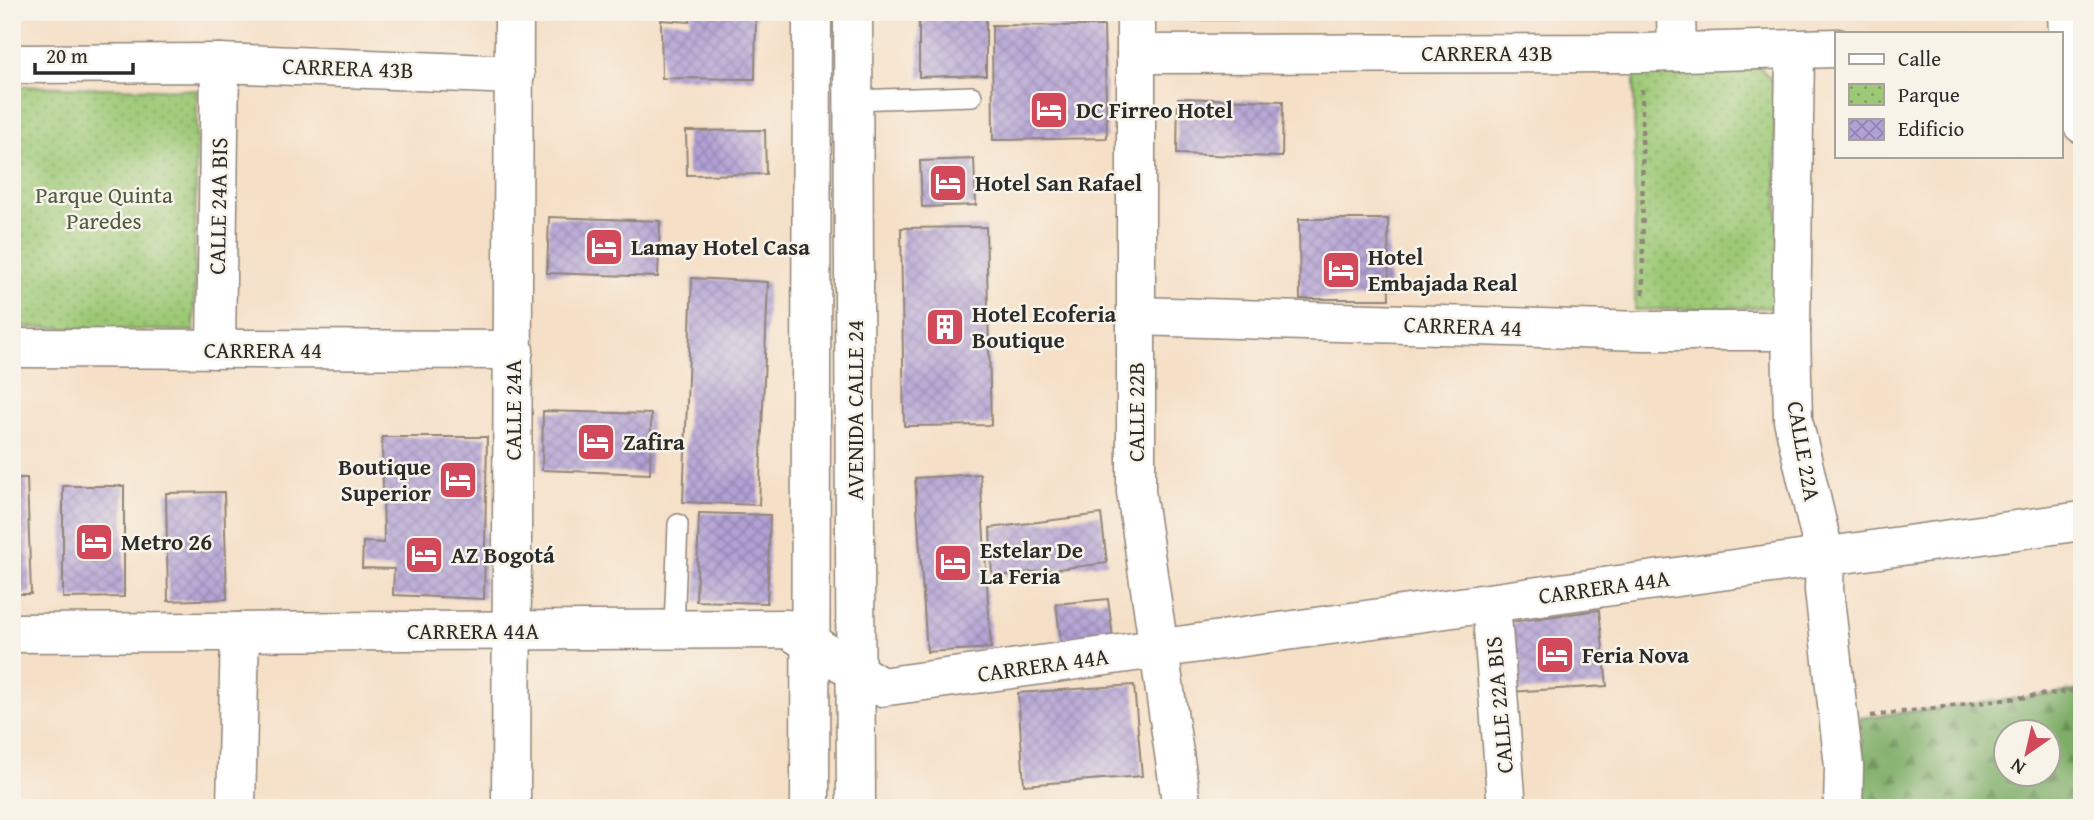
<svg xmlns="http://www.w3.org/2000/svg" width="2094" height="820" viewBox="0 0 2094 820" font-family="'Gentium Book Plus',serif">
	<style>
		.forest { fill: url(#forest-firs); stroke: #546c49; stroke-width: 2; fill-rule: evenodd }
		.park { fill: url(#park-dots); stroke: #647a50; stroke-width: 2 }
		.building { fill: url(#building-cross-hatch) }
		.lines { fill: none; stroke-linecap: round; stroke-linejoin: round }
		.lane-casing { stroke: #908578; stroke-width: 22 }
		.street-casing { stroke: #908578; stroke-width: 41 }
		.secondary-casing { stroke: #908578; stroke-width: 41 }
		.path { stroke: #908578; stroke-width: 4.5; stroke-dasharray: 5 5; stroke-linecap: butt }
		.lane { stroke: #fff; stroke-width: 19 }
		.street { stroke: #fff; stroke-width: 38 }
		.secondary { stroke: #fff; stroke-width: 38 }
		.labels { text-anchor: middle; stroke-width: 5; stroke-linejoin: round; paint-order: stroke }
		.street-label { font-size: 23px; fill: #2b2b2b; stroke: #f7f3e8 }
		.poi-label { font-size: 23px; font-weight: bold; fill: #2b2b2b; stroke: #f7f3e8; text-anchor: start }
		.park-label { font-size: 23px; fill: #4d5a42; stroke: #f7f3e8 }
	</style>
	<defs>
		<pattern id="forest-firs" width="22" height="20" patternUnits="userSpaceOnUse" patternTransform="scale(1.75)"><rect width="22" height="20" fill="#7ead67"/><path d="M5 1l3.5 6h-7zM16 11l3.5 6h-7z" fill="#678d55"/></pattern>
		<pattern id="park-dots" width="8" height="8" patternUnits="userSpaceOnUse" patternTransform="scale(1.75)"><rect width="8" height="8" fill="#9dc976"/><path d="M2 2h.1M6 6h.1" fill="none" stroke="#80a361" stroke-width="1.8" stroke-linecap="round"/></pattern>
		<pattern id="building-cross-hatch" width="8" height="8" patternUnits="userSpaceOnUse" patternTransform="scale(1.75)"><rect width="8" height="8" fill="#b2a1d5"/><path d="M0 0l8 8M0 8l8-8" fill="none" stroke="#9183ad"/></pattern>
	</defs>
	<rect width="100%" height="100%" fill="#f7f3e8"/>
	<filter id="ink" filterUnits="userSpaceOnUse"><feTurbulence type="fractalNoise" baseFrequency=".0143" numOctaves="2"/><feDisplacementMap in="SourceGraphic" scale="14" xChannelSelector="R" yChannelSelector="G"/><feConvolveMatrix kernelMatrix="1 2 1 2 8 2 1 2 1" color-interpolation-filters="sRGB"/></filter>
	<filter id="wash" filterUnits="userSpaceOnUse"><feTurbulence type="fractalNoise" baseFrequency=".00686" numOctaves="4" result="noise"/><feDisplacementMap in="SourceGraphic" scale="28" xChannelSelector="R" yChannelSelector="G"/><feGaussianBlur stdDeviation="1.57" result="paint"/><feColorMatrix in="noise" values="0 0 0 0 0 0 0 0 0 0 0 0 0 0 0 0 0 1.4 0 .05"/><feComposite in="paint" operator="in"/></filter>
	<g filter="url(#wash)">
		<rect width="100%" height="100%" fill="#f5dfc6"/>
		<path class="forest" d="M2082 690V808H1864L1860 718ZM2007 732H2048V774H2007Z"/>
		<g class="park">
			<path d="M1759 66 1773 82 1781 307 1635 310 1634 67Z"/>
			<path d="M12 86 197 90 194 331 12 327Z"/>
		</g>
		<g id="blocks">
			<g class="building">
				<path d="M690 12H756L755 79 662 78 661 20 690 22Z"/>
				<path d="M919 12H986V75L919 77Z"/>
				<rect x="1181" y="12" width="102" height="8"/>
				<path d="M992 25 1104 26 1107 138 993 140Z"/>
				<path d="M1178 98 1283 101 1282 157 1177 154Z"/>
				<path d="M765 130 766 174 687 175 686 131Z"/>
				<path d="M974 159 976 205 922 207 920 161Z"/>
				<path d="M549 217 660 221 658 277 547 273Z"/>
				<path d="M1299 219H1388L1389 299H1300Z"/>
				<path d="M986 227 991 425 904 426 901 228Z"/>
				<path d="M692 278 768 282 759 505 683 502Z"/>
				<path d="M543 411 651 414 650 474 542 470Z"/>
				<path d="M382 437H487L484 599 393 595 394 569 362 568 363 542 384 543Z"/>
				<path d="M980 474 991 648 927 652 915 478Z"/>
				<path d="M12 478H27L31 594H12Z"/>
				<path d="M63 486H124V597L63 598Z"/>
				<path d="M224 492 227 599 168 601 166 493Z"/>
				<path d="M699 513 770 515 767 603 696 601Z"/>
				<path d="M1101 514 1107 563 992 577 990 528Z"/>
				<path d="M1108 599 1113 638 1061 643 1056 604Z"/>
				<path d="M1599 610 1607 686 1509 692 1503 623Z"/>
				<path d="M1134 685 1142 776 1024 785 1018 693Z"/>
			</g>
		</g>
	</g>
	<g filter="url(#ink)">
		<use href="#blocks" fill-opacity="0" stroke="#908578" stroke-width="2"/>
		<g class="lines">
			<g class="lane-casing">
				<g id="lane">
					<path d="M853 100 972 96"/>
					<path d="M674 629 678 524"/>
				</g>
			</g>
			<g class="street-casing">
				<g id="street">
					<path d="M1136 12V492L1182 808"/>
					<path d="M1676 12 1677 52"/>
					<path d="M2067 12 2068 35 2082 124"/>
					<path d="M1795 51 1791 331 1793 420 1825 557 1824 590 1844 766 1843 808"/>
					<path d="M1136 54 1642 53 1837 48"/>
					<path d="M12 64 220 63 515 75"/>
					<path d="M1136 316 1643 331H1791"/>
					<path d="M12 348 514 350"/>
					<path d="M216 349 220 63"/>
					<path d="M1491 603 1507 808"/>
					<path d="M236 808 240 632"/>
					<path d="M511 808 514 12"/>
				</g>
			</g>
			<g class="secondary-casing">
				<g id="secondary">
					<path d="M853 12 856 808"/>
					<path d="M12 633 788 629 881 687 2082 521"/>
					<path d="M810 808 812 12"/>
				</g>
			</g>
			<g class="path">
				<path d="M1642 89 1643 297"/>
				<path d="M1871 716 2082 690"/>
			</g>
			<use href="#lane" class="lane"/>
			<use href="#street" class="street"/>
			<use href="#secondary" class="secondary"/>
		</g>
	</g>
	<defs>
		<g id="hotel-square" transform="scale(2.0125)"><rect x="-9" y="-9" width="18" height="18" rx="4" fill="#d1495b" stroke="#f7f3e8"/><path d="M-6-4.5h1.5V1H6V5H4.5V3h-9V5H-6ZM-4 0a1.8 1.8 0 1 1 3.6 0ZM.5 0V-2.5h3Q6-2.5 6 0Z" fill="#fff"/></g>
		<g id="building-square" transform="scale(2.0125)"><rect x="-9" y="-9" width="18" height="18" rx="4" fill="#d1495b" stroke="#f7f3e8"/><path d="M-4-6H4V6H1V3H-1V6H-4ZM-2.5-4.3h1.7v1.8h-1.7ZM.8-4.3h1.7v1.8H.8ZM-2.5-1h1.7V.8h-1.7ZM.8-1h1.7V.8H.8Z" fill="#fff"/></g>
	</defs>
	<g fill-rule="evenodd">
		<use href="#hotel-square" x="1049" y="110"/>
		<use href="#hotel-square" x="948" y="183"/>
		<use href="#hotel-square" x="604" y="247"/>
		<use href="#hotel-square" x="1341" y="270"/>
		<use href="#building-square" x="945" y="327"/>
		<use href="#hotel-square" x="596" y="442"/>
		<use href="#hotel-square" x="458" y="480"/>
		<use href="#hotel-square" x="94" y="542"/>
		<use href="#hotel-square" x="424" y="555"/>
		<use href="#hotel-square" x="953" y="563"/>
		<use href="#hotel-square" x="1555" y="655"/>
	</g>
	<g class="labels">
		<g class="street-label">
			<text x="1487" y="61">CARRERA 43B</text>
			<text transform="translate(348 68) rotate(2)" y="8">CARRERA 43B</text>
			<text transform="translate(218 206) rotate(-89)" y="8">CALLE 24A BIS</text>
			<text transform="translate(1463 326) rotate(2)" y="8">CARRERA 44</text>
			<text x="263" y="358">CARRERA 44</text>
			<text transform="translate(513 410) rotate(-90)" y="8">CALLE 24A</text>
			<text transform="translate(855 410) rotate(-90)" y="8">AVENIDA CALLE 24</text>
			<text transform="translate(1136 412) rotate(-90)" y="8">CALLE 22B</text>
			<text transform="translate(1804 451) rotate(80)" y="8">CALLE 22A</text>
			<text transform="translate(1604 587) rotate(-8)" y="8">CARRERA 44A</text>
			<text x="473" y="639">CARRERA 44A</text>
			<text transform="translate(1043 665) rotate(-8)" y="8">CARRERA 44A</text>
			<text transform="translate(1499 705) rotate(-95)" y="8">CALLE 22A BIS</text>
		</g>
		<g class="poi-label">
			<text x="1076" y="118">DC Firreo Hotel</text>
			<text x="975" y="191">Hotel San Rafael</text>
			<text x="631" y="255">Lamay Hotel Casa</text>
			<text x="1368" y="265">Hotel<tspan x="1368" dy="26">Embajada Real</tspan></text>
			<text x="972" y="322">Hotel Ecoferia<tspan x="972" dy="26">Boutique</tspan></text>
			<text x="623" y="450">Zafira</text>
			<text x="431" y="475" text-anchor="end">Boutique<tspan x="431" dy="26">Superior</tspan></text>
			<text x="121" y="550">Metro 26</text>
			<text x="980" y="558">Estelar De<tspan x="980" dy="26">La Feria</tspan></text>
			<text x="451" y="563">AZ Bogotá</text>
			<text x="1582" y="663">Feria Nova</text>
		</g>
		<g class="park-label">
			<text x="104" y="203">Parque Quinta<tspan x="104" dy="26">Paredes</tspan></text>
		</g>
	</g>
	<rect width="2094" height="820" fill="none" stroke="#f7f3e8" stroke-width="42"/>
	<rect x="1835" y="32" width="228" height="126" fill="#f7f3e8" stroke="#a5a39c" stroke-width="2"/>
	<rect x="1849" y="54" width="35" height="10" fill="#ffffff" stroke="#a5a39c" stroke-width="2"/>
	<text x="1898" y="66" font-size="21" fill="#2b2b2b">Calle</text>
	<rect x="1849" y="84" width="35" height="21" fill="url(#park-dots)" stroke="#a5a39c" stroke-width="2"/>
	<text x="1898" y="102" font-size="21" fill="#2b2b2b">Parque</text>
	<rect x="1849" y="119" width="35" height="21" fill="url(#building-cross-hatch)" stroke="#a5a39c" stroke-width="2"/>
	<text x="1898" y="136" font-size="21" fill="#2b2b2b">Edificio</text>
	<g transform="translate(2027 753) rotate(214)"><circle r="33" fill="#f7f3e8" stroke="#a5a39c" stroke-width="2"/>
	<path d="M0-5L12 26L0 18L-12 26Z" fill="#d1495b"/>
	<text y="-10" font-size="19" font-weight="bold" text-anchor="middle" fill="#2b2b2b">N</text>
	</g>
	<path d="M35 63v10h98v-10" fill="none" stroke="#2b2b2b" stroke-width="3.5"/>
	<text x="46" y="63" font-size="21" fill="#2b2b2b" stroke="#f7f3e8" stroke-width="5" paint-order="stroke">20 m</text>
</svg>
